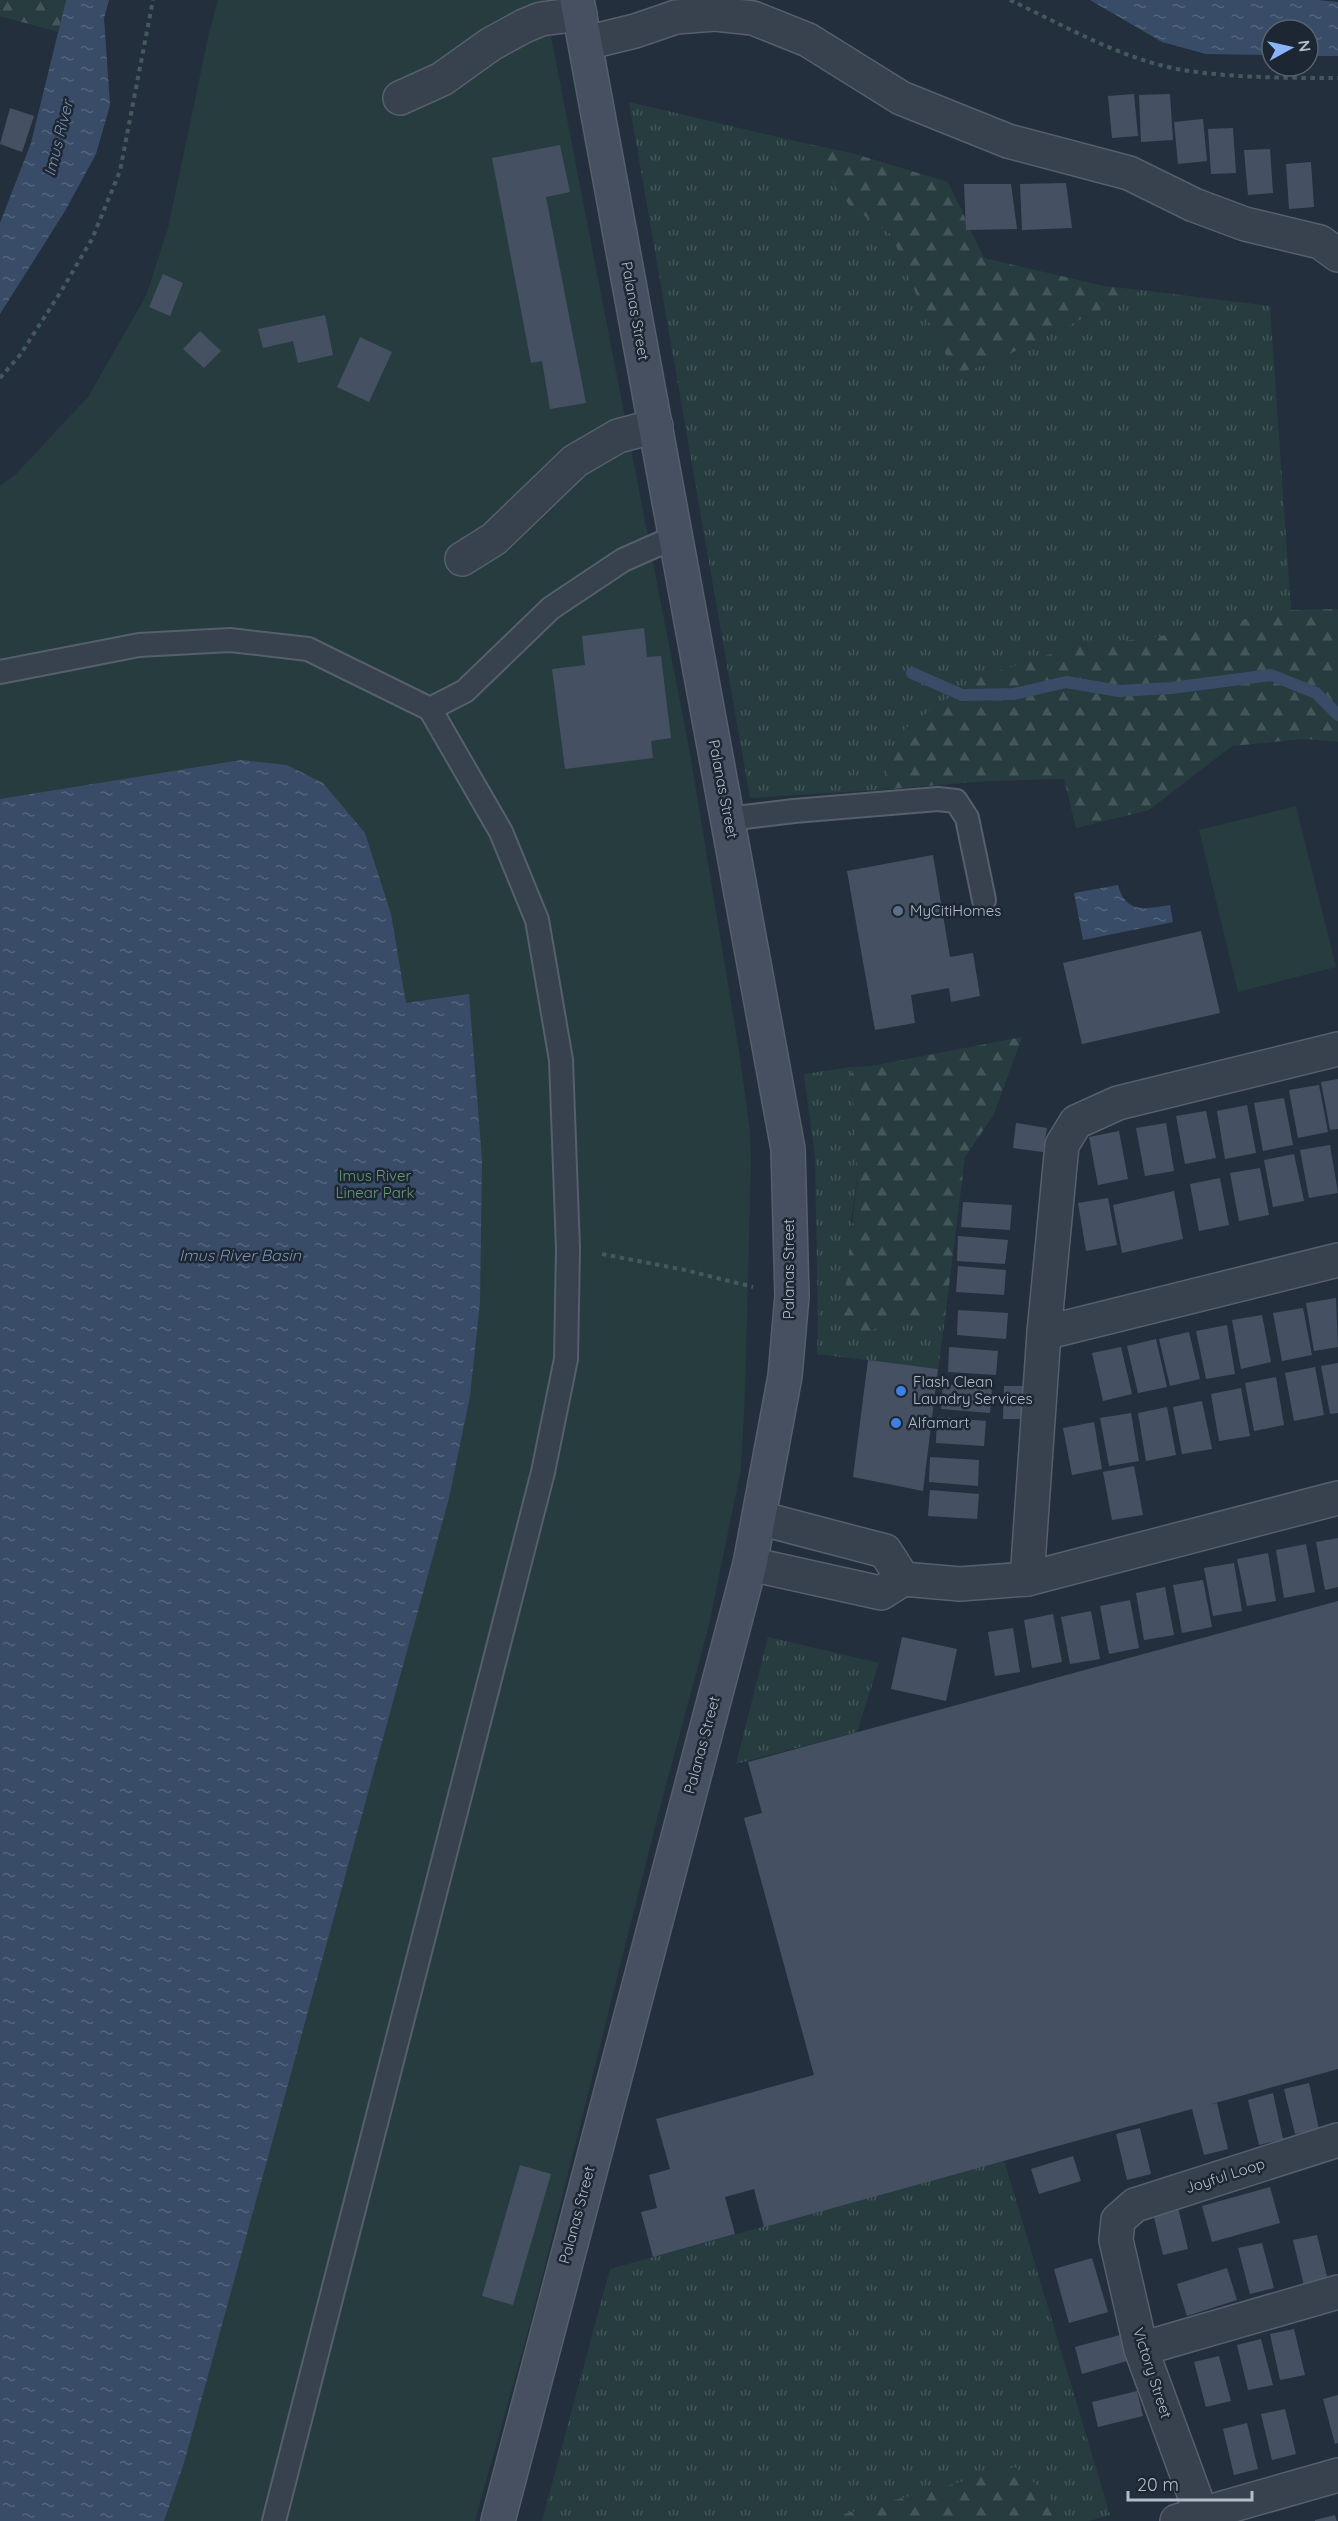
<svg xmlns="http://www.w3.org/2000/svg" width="1338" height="2521" viewBox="0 0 1338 2521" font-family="Quicksand,sans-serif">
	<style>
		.grass { fill: url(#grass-tufts) }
		.forest { fill: url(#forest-firs) }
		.green { fill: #263c3f }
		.water { fill: url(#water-ripples) }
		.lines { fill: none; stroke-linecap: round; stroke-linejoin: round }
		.stream { stroke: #394c67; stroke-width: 12 }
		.building { fill: #455162 }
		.lane-casing { stroke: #565f6c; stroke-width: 26 }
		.street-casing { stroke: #565f6c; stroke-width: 36 }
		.secondary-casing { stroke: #565f6c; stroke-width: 36 }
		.path { stroke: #44595c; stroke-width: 4; stroke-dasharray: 4.5 4.5; stroke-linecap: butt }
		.lane { stroke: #38414e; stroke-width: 22 }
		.street { stroke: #38414e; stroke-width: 33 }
		.secondary { stroke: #465061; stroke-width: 33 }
		.service-dot { fill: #5c6f8a; stroke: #1d2633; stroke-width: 2 }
		.shop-dot { fill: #3f7fe0; stroke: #1d2633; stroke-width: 2 }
		.labels { text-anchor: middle; stroke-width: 5; stroke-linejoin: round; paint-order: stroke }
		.street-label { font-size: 15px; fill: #b4bcc9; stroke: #1d2633 }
		.poi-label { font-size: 15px; fill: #b4bcc9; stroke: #1d2633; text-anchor: start }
		.park-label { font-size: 15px; fill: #6b9a76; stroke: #1d2633 }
		.water-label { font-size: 16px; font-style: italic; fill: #7c92b1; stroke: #1d2633 }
	</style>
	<defs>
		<pattern id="grass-tufts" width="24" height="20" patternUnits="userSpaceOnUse" patternTransform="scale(1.5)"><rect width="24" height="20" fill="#263c3f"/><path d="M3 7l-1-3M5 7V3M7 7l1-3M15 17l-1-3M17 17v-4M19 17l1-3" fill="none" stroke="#435659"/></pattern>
		<pattern id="forest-firs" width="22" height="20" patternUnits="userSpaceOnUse" patternTransform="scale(1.5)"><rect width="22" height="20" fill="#263c3f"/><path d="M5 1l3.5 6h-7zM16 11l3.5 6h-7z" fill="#435659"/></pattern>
		<pattern id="water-ripples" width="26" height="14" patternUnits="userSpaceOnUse" patternTransform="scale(1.5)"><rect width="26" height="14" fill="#394c67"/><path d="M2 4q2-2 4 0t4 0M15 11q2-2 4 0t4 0" fill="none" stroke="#53647b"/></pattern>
	</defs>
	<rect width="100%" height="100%" fill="#242f3e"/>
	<g class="grass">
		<path d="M629 102 804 143 850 205 891 234 919 301 956 375 1001 358 1141 290 1270 306 1291 610 1150 638 1078 645 903 730 879 790 750 798Z"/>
		<path d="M851 1067 858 1171 851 1220 860 1335C892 1319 910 1318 945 1318L938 1369 817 1354 818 1321 815 1158 804 1074Z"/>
		<path d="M768 1637 879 1663 857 1732 736 1764Z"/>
		<path d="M1004 2160 1110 2515 1089 2521H1058L1049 2495 819 2521H542L610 2269Z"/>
	</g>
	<g class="forest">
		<path d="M0 0H66L58 32 0 16Z"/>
		<path d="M804 143 855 154 948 182 984 258 1104 286 1141 290 1001 358 956 375 919 301 891 234 850 206Z"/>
		<path d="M1338 609V742L1305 739 1232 746 1149 810 1076 828 1064 779 988 781 879 790 903 730 977 678 1078 645 1150 638 1291 610Z"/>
		<path d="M1022 1037 994 1114 965 1157 945 1318C910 1318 892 1319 860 1336L842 1320 858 1171 851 1067 871 1066Z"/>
		<path d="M1015 2467 1049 2495 1058 2521H819Z"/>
	</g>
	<g class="green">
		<path d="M218 0H544L690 753 740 1057 750 1132 751 1162 745 1394 741 1469 709 1625 657 1819 532 2317 475 2521H0V486L16 474 88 397 146 296 168 228 209 33Z"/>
		<path d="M1296 806 1336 967 1238 992 1199 830Z"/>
	</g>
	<g class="water">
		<path d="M66 0H109L104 18 110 105 96 154 65 211 0 314V223L31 143Z"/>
		<path d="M1090 0H1317L1338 2V56H1308V30H1272V55L1206 54 1162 42Z"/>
		<path d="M241 760 287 765 323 783 365 833 391 914 406 1003 469 994 482 1160 480 1302 470 1396 449 1498 184 2463 164 2521H0V799Z"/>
		<path d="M1118 885C1126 914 1145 909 1170 905L1173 922 1083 940 1074 893Z"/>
	</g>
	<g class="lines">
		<path class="stream" d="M912 673 962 695 1014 694 1066 682 1119 691 1171 688 1271 675 1316 693 1338 715"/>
	</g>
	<g class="building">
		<path d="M1134 94 1138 136 1112 138 1108 96Z"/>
		<path d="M1170 94 1173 140 1141 142 1139 95Z"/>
		<path d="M10 108 34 116 22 152 0 144Z"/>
		<path d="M1203 119 1207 161 1178 164 1174 122Z"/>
		<path d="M1233 128 1236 173 1211 174 1208 129Z"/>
		<path d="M560 145 570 192 546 197 586 403 550 409 542 361 531 363 492 158Z"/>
		<path d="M1270 149 1273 193 1248 195 1244 150Z"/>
		<path d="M1311 162 1314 207 1289 209 1286 164Z"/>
		<path d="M1066 183 1072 228 1022 230 1020 184Z"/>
		<path d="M964 184H1011L1017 229 966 230Z"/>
		<path d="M163 274 183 283 170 316 149 307Z"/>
		<path d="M325 315 333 355 298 363 293 341 263 348 258 329Z"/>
		<path d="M200 331 221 351 204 368 183 349Z"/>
		<path d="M360 337 392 352 369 402 337 387Z"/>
		<path d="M644 628 647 657 661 656 671 738 651 741 653 758 565 769 552 669 585 665 582 636Z"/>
		<path d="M933 855 950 957 973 953 980 996 951 1002 949 988 911 995 915 1023 875 1030 847 871Z"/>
		<path d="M1201 931 1220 1013 1082 1044 1063 963Z"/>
		<path d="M1338 1079V1129L1330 1130 1321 1082Z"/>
		<path d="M1319 1085 1328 1132 1298 1138 1289 1090Z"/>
		<path d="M1284 1098 1293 1145 1263 1151 1254 1103Z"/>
		<path d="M1247 1105 1256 1153 1225 1159 1217 1111Z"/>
		<path d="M1206 1111 1216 1158 1185 1164 1176 1116Z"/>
		<path d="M1016 1123 1047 1128 1043 1152 1013 1148Z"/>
		<path d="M1166 1123 1174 1171 1145 1176 1136 1128Z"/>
		<path d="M1119 1131 1128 1179 1098 1185 1089 1137Z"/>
		<path d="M1330 1145 1338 1193 1309 1198 1300 1150Z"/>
		<path d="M1294 1154 1304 1201 1273 1207 1264 1160Z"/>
		<path d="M1260 1168 1269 1215 1239 1221 1230 1173Z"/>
		<path d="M1220 1178 1229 1225 1199 1231 1190 1184Z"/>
		<path d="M1174 1191 1183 1239 1122 1253 1113 1205Z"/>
		<path d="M1108 1198 1117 1245 1086 1251 1078 1203Z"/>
		<path d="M963 1202 1012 1205 1010 1230 961 1227Z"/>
		<path d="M958 1236 1008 1240 1005 1264 957 1261Z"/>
		<path d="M958 1266 1006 1270 1004 1295 956 1292Z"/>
		<path d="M1336 1298 1338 1347 1314 1351 1306 1303Z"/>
		<path d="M1303 1308 1312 1355 1282 1361 1273 1313Z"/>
		<path d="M958 1310 1008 1313 1006 1339 957 1335Z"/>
		<path d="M1262 1315 1271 1362 1241 1369 1232 1320Z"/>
		<path d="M1227 1325 1235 1374 1206 1379 1196 1331Z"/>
		<path d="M1189 1332 1200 1379 1170 1386 1159 1339Z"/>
		<path d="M1156 1339 1167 1387 1138 1393 1127 1346Z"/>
		<path d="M949 1347 998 1351 996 1375 948 1372Z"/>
		<path d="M1121 1347 1132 1394 1103 1401 1092 1353Z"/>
		<path d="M868 1360 938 1369 923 1491 853 1477Z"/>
		<path d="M1338 1363V1413L1330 1414 1321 1366Z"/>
		<path d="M1315 1367 1324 1415 1294 1421 1285 1373Z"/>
		<path d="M1276 1377 1284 1425 1254 1431 1245 1383Z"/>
		<path d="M943 1384 992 1388 990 1413 941 1409Z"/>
		<path d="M1004 1386H1023L1022 1419H1003Z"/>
		<path d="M1241 1388 1250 1436 1219 1441 1211 1394Z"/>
		<path d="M1202 1401 1212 1449 1182 1454 1173 1407Z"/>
		<path d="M1167 1407 1176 1455 1146 1461 1138 1413Z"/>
		<path d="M1131 1413 1139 1461 1109 1466 1100 1418Z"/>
		<path d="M937 1417 986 1421 984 1446 936 1443Z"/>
		<path d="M1094 1422 1102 1469 1072 1475 1063 1428Z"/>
		<path d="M930 1457 979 1460 978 1486 929 1482Z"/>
		<path d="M1134 1466 1143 1515 1112 1520 1103 1472Z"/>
		<path d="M930 1490 979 1494 977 1519 928 1516Z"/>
		<path d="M1338 1538V1587L1325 1590 1316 1542Z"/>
		<path d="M1306 1544 1315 1592 1284 1598 1276 1550Z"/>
		<path d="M1268 1553 1276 1601 1247 1606 1237 1559Z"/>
		<path d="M1234 1563 1242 1611 1213 1616 1204 1568Z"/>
		<path d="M1203 1580 1212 1627 1182 1633 1173 1585Z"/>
		<path d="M1165 1587 1174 1635 1144 1640 1136 1593Z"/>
		<path d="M1130 1600 1139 1648 1109 1654 1100 1606Z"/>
		<path d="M1338 1601V2069L1208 2105 1217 2103 1228 2149 1204 2155 1192 2109 764 2227 754 2189 725 2197 735 2234 653 2257 641 2212 657 2208 649 2175 670 2169 656 2119 814 2075 744 1818 762 1813 748 1762Z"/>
		<path d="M1091 1611 1100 1659 1070 1664 1061 1617Z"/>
		<path d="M1053 1614 1062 1662 1032 1668 1024 1620Z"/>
		<path d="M1013 1628 1020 1672 995 1676 988 1632Z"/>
		<path d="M902 1637 957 1649 946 1701 891 1689Z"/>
		<path d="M1309 2083 1319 2129 1295 2134 1284 2089Z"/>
		<path d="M1273 2093 1283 2139 1259 2145 1248 2100Z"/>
		<path d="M1140 2128 1151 2174 1127 2180 1116 2134Z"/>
		<path d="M1073 2156 1081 2181 1039 2194 1031 2169Z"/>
		<path d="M520 2165 551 2174 513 2305 482 2296Z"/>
		<path d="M1270 2187 1280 2223 1212 2242 1202 2206Z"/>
		<path d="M1177 2203 1188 2249 1163 2255 1152 2209Z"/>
		<path d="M1317 2235 1328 2281 1304 2286 1293 2240Z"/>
		<path d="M1262 2243 1274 2288 1250 2294 1238 2248Z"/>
		<path d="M1092 2258 1108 2312 1069 2323 1054 2269Z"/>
		<path d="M1227 2268 1237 2300 1187 2316 1177 2284Z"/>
		<path d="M1294 2329 1305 2375 1280 2380 1270 2334Z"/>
		<path d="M1120 2335 1127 2361 1082 2374 1075 2347Z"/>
		<path d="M1261 2339 1273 2385 1248 2390 1237 2345Z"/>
		<path d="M1219 2356 1231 2401 1206 2407 1194 2362Z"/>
		<path d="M1137 2391 1143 2416 1098 2427 1092 2402Z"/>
		<path d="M1338 2395V2443L1335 2444 1323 2399Z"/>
		<path d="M1285 2409 1296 2454 1272 2460 1261 2414Z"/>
		<path d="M1247 2423 1258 2469 1234 2475 1223 2429Z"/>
		<path d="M1335 2515 1337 2521H1315V2520Z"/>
	</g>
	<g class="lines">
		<g class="lane-casing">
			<g id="lane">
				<path d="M0 672 139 645 230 640 308 649 430 709 465 691 551 608 623 560 675 537"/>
				<path d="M728 819 794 811 938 799 956 801 967 818 984 900"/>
				<path d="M274 2521 543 1472 566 1359 568 1249 561 1060 537 920 501 832 430 709"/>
			</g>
		</g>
		<g class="street-casing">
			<g id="street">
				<path d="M586 43 635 31 676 17 715 14 753 18 808 40 901 98 1008 141 1129 173 1194 205 1245 224 1320 242 1338 255"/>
				<path d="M400 98 442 79 491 44 524 26 541 19 580 14"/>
				<path d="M462 559 494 539 575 461 618 436 656 426"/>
				<path d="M1044 1333 1338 1260"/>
				<path d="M759 1518 885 1551 903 1579"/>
				<path d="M750 1564 881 1593 903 1579 960 1584 1027 1579 1338 1498"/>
				<path d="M1027 1579 1044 1333 1062 1145 1076 1122 1118 1103 1338 1049"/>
				<path d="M1141 2349 1338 2292"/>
				<path d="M1177 2521 1338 2475"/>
				<path d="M1204 2521 1141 2349 1116 2240 1118 2220 1135 2205 1338 2140"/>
			</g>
		</g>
		<g class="secondary-casing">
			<path id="secondary" d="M498 2521 750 1564 785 1376 792 1296 788 1149 577 0"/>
		</g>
		<g class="path">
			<path d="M1010 0C1065 26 1123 60 1183 70 1234 78 1287 78 1338 78"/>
			<path d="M0 378 20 355 60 293 92 239 120 171 153 0"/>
			<path d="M602 1254 685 1270 753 1287"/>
		</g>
		<use href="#lane" class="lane"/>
		<use href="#street" class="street"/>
		<use href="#secondary" class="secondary"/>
	</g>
	<circle class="service-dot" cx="898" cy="911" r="6"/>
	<g class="shop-dot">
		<circle cx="901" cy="1391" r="6"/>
		<circle cx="896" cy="1423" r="6"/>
	</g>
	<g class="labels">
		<g class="street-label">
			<text transform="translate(635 311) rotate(80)" y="5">Palanas Street</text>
			<text transform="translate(723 789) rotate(79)" y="5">Palanas Street</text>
			<text transform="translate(789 1269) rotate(-90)" y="5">Palanas Street</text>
			<text transform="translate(702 1745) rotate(-75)" y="5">Palanas Street</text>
			<text transform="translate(1225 2176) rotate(-18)" y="5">Joyful Loop</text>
			<text transform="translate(577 2215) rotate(-75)" y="5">Palanas Street</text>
			<text transform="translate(1152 2373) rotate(72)" y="5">Victory Street</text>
		</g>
		<g class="poi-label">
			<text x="910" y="916">MyCitiHomes</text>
			<text x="913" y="1387">Flash Clean<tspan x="913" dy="17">Laundry Services</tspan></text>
			<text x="908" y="1428">Alfamart</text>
		</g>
		<g class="park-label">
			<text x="375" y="1181">Imus River<tspan x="375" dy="17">Linear Park</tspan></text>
		</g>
		<g class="water-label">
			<text transform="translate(58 138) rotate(-76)" y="6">Imus River</text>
			<text x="240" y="1261">Imus River Basin</text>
		</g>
	</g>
	<g transform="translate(1290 48) rotate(82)"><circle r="28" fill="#1d2633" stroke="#59626f" stroke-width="1.5"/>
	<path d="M0-4.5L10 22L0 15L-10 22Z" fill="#8ab4f8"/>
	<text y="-9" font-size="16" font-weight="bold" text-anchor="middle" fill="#b4bcc9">N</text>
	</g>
	<path d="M1128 2491v9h124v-9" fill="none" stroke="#b4bcc9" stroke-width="3"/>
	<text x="1137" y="2491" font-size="18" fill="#b4bcc9" stroke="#1d2633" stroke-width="4.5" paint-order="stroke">20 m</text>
</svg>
